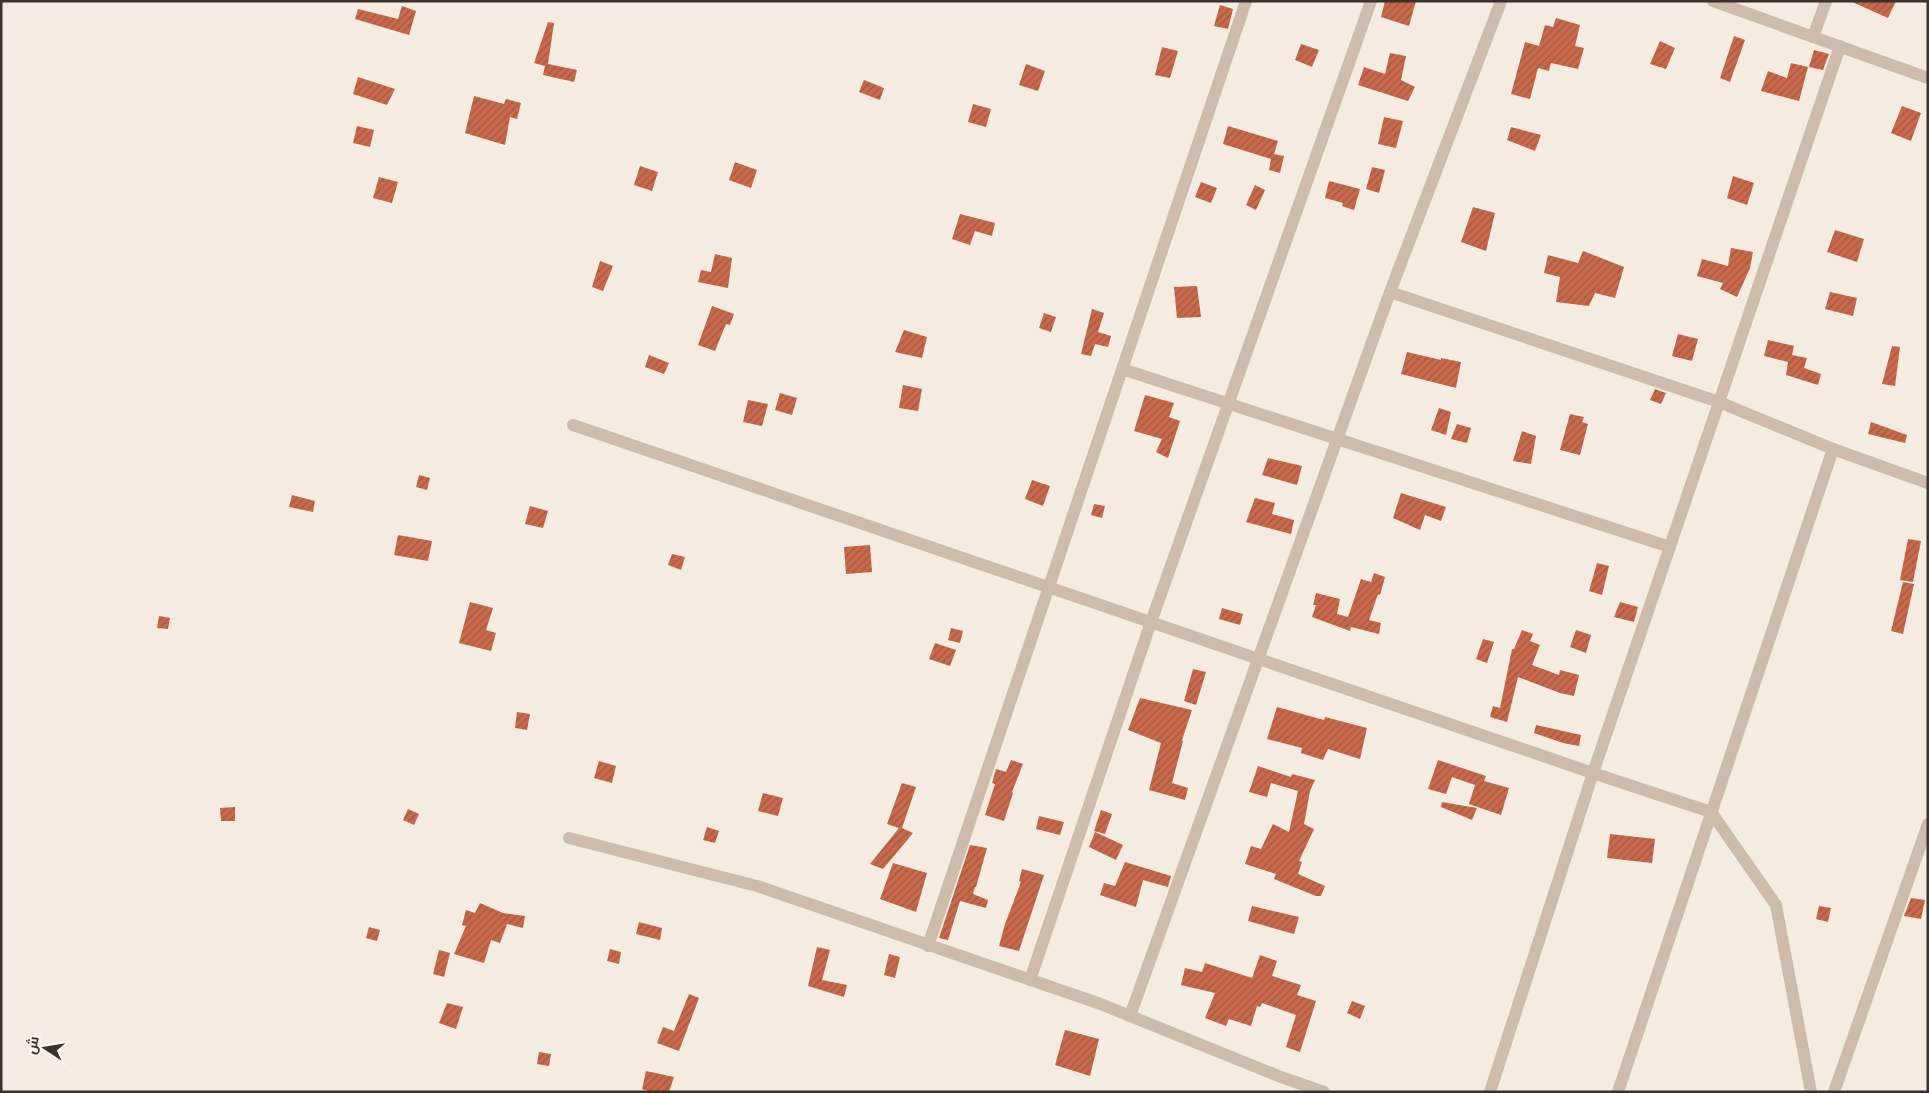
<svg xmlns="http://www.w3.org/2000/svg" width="1929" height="1093" viewBox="0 0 1929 1093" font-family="'Titillium Web',Cairo,sans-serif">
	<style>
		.building { fill: url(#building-hatch) }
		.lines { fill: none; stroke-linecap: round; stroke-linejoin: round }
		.minor { stroke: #cdbbac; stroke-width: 12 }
	</style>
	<defs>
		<pattern id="building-hatch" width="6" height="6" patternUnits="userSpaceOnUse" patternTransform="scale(1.25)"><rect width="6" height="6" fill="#c8694b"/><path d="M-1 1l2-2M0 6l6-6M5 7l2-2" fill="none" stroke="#a4573f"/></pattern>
	</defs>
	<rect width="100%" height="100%" fill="#f4ebe1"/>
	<g class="building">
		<path d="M1385 1H1416L1409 26 1381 17Z"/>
		<path d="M1850 1H1896L1888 18Z"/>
		<path d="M1220 5 1233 9 1228 29 1214 26Z"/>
		<path d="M402 6 416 11 409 35 355 19 358 9 398 19Z"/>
		<path d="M1556 18 1580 25 1575 46 1584 48 1578 69 1551 63 1549 71 1538 68 1530 99 1511 94 1525 42 1539 46 1545 25 1553 27Z"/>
		<path d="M548 22 554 23 548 64 577 70 574 82 543 75 545 66 534 63Z"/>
		<path d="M1734 36 1745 40 1730 82 1720 78Z"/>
		<path d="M1660 41 1675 48 1666 69 1650 64Z"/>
		<path d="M1301 44 1319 50 1312 67 1295 60Z"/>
		<path d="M1162 47 1178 51 1170 78 1155 75Z"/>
		<path d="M1814 50 1829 54 1823 70 1809 67Z"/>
		<path d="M1390 53 1406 56 1401 80 1415 87 1408 101 1358 85 1364 67 1385 74Z"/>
		<path d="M1791 63 1808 67 1799 101 1761 91 1768 71 1787 78Z"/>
		<path d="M1026 64 1045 71 1038 91 1019 85Z"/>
		<path d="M358 77 395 89 387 105 353 94Z"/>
		<path d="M864 80 884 88 880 100 859 92Z"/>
		<path d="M474 96 504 104 506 99 521 103 517 119 510 117 505 145 465 133Z"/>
		<path d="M973 104 991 109 986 127 968 122Z"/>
		<path d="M1902 106 1921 113 1911 141 1891 133Z"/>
		<path d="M1384 117 1403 121 1396 148 1378 144Z"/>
		<path d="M357 126 374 130 370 147 353 143Z"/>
		<path d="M1228 126 1278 141 1274 154 1284 156 1280 173 1269 170 1271 159 1223 144Z"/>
		<path d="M1511 127 1541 135 1535 151 1507 140Z"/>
		<path d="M735 162 757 170 751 188 729 180Z"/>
		<path d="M640 166 658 172 652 191 634 185Z"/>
		<path d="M1372 167 1385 170 1379 193 1366 189Z"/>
		<path d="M1733 176 1754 183 1747 205 1727 198Z"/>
		<path d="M379 177 398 182 392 203 373 198Z"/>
		<path d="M1329 181 1360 189 1354 210 1342 206 1343 203 1325 198Z"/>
		<path d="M1201 182 1217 188 1211 203 1195 197Z"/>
		<path d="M1255 185 1265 190 1256 210 1246 205Z"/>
		<path d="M1473 207 1495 213 1486 251 1461 242Z"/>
		<path d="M960 214 995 223 992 236 975 231 970 245 952 239Z"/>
		<path d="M1835 230 1864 239 1857 262 1827 252Z"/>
		<path d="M1731 248 1753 252 1750 268 1737 297 1720 289 1723 283 1697 276 1702 259 1728 266Z"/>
		<path d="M1583 251 1624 267 1615 298 1595 293 1589 306 1556 302 1560 277 1544 273 1548 255 1578 263Z"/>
		<path d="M715 254 732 258 728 288 698 282 701 270 711 272Z"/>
		<path d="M600 261 613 266 603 291 592 287Z"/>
		<path d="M1197 286 1201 317 1177 318 1174 287Z"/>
		<path d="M1830 292 1857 298 1853 316 1825 309Z"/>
		<path d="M712 306 734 314 730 325 726 324 715 351 698 345Z"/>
		<path d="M1092 309 1104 313 1098 332 1111 336 1108 347 1095 344 1091 356 1081 354Z"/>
		<path d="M1044 313 1056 317 1051 332 1039 328Z"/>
		<path d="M904 330 927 337 922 358 895 352Z"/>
		<path d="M1678 334 1698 339 1692 361 1672 356Z"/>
		<path d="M1768 340 1794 346 1792 355 1807 358 1804 368 1821 374 1818 385 1786 375 1788 362 1764 356Z"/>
		<path d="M1892 346 1900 347 1895 386 1882 384Z"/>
		<path d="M1407 352 1441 360V358L1461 362 1456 388 1401 374Z"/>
		<path d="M649 355 669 363 664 374 645 367Z"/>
		<path d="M903 385 922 389 918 411 899 408Z"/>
		<path d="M1655 389 1666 393 1661 404 1650 400Z"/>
		<path d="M780 393 797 398 792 415 775 410Z"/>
		<path d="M1145 395 1174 403 1169 417 1180 421 1168 458 1156 452 1162 439 1134 431Z"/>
		<path d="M748 400 768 404 762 426 743 422Z"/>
		<path d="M1439 408 1451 412 1446 435 1431 430Z"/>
		<path d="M1570 414 1584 417 1582 422 1588 424 1580 455 1560 450Z"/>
		<path d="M1871 422 1907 435 1905 443 1868 434Z"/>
		<path d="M1457 424 1471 428 1467 443 1451 439Z"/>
		<path d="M1522 431 1536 436 1531 464 1513 461Z"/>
		<path d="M1268 458 1302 466 1297 485 1262 475Z"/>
		<path d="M419 475 430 478 427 490 416 487Z"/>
		<path d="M1032 480 1050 486 1043 506 1025 499Z"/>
		<path d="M1401 493 1446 507 1441 521 1425 515 1420 530 1393 518Z"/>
		<path d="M292 495 315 501 313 512 289 507Z"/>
		<path d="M1255 498 1275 503 1272 514 1294 520 1291 534 1246 522Z"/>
		<path d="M1094 504 1105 506 1102 518 1091 515Z"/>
		<path d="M530 506 548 511 543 528 525 524Z"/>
		<path d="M398 535 432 541 428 561 394 555Z"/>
		<path d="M1908 539 1921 541 1913 582 1900 580Z"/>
		<path d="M870 545 872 572 846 574 844 547Z"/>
		<path d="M672 554 685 557 681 570 668 565Z"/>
		<path d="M1597 563 1609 566 1602 595 1589 591Z"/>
		<path d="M1374 573 1385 577 1380 595 1378 594 1369 620 1381 623 1379 634 1351 627 1350 631 1312 617 1316 605H1313L1316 593 1340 599 1337 614 1348 617 1361 579 1371 582Z"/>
		<path d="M1903 582 1914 584 1903 634 1891 631Z"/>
		<path d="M470 602 493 608 486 630 496 633 491 651 459 643Z"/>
		<path d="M1620 602 1638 607 1634 622 1614 617Z"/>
		<path d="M1222 608 1243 614 1240 625 1219 619Z"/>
		<path d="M159 616 170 618 168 629 157 628Z"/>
		<path d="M951 628 963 631 960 643 948 640Z"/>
		<path d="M1522 630 1533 634 1530 641 1540 645 1532 665 1559 675 1560 670 1579 675 1574 696 1560 693 1518 677 1507 722 1490 717 1493 706 1500 708 1512 649H1514Z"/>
		<path d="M1576 630 1591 635 1586 653 1570 647Z"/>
		<path d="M1483 639 1494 642 1487 663 1476 659Z"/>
		<path d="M935 643 956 650 950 666 929 659Z"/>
		<path d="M1193 669 1206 672 1196 705 1184 701Z"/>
		<path d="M1140 698 1192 710 1182 740 1183 741 1172 783 1188 788 1185 800 1149 790 1161 743 1128 730Z"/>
		<path d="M1277 707 1324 720 1325 717 1367 728 1360 759 1328 749 1323 760 1301 753 1302 748 1267 739Z"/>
		<path d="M517 712 530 714 527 730 515 728Z"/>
		<path d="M1536 725 1581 735 1579 746 1563 743 1534 733Z"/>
		<path d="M1011 760 1023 764 1012 792 1013 793 1004 821 985 815 995 784 992 783 996 769 1006 772Z"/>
		<path d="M1438 760 1486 776 1484 781 1509 788 1501 815 1469 804 1475 785 1452 777 1446 794 1428 789Z"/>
		<path d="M599 761 616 766 612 783 594 778Z"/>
		<path d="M1258 766 1291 777 1292 774 1315 780 1310 791 1304 824 1314 829 1299 861 1302 862 1298 874 1325 886 1321 896H1316L1274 879 1276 874 1245 864 1251 846 1261 849 1273 824 1289 832 1298 791 1271 783 1267 797 1249 792Z"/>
		<path d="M902 783 916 787 902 828 913 833 883 869 870 864 899 828 887 824Z"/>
		<path d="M763 793 783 798 778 816 758 811Z"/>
		<path d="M1442 802 1477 808 1472 820 1441 807Z"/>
		<path d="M235 807V821H221L220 808Z"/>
		<path d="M408 809 419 814 414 825 403 820Z"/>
		<path d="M1101 810 1112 814 1105 834 1094 831Z"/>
		<path d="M1039 816 1064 822 1060 835 1036 829Z"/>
		<path d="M707 827 719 831 715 843 703 840Z"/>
		<path d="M1095 832 1123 845 1116 860 1089 847Z"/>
		<path d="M1610 834 1655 839 1652 863 1607 858Z"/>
		<path d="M970 845 987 848 976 887H975L973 894 988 900 986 908 960 901 948 940 939 938Z"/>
		<path d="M1125 862 1171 876 1168 887 1143 880 1136 907 1100 895 1104 883 1115 886Z"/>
		<path d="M893 863 927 873 916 912 880 899Z"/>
		<path d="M1022 869 1044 875 1019 951 999 946 1005 924 1021 882 1019 881Z"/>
		<path d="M1911 898 1925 900 1921 919 1904 916Z"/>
		<path d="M480 903 503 913 525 916 523 928 507 924 500 943 491 940 484 963 454 954 466 926 462 925 466 910 475 913Z"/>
		<path d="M1252 906 1299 917 1294 934 1248 921Z"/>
		<path d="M1819 906 1831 908 1828 922 1816 919Z"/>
		<path d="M639 922 662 928 660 940 636 934Z"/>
		<path d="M369 927 380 930 377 941 366 938Z"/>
		<path d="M817 947 830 950 822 980 847 985 844 997 808 986Z"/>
		<path d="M610 949 621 952 619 964 607 961Z"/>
		<path d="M439 950 450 953 444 977 433 974Z"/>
		<path d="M889 954 900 957 895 978 884 975Z"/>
		<path d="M1260 955 1277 961 1272 976 1301 985 1297 995 1316 1001 1300 1052 1286 1047 1296 1015 1262 1003 1260 1007 1257 1006 1251 1026 1229 1019 1226 1026 1205 1018 1215 993 1181 985 1185 968 1202 972 1205 963 1252 978Z"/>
		<path d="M689 994 699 998 679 1051 657 1043 663 1027 674 1031Z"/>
		<path d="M1352 1001 1365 1006 1360 1019 1347 1013Z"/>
		<path d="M447 1003 463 1007 456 1029 439 1023Z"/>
		<path d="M1065 1030 1099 1039 1090 1076 1055 1065Z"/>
		<path d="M539 1052 551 1054 549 1066 537 1064Z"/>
		<path d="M646 1071 674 1077 669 1092H651L642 1089Z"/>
	</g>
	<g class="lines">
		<g class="minor">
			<path d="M1713 1 1928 78"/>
			<path d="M1813 37 1826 1"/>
			<path d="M1390 292 1719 402 1833 449 1928 483"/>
			<path d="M1122 369 1670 547"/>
			<path d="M573 425 1593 773 1711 812 1776 905 1811 1092"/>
			<path d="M569 838 757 886 1098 1003 1281 1077 1324 1092"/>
			<path d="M928 946 1246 1"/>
			<path d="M1030 980 1151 622 1371 1"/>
			<path d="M1130 1016 1390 292 1501 1"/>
			<path d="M1490 1092 1593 773 1840 46"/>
			<path d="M1618 1092 1833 449"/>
			<path d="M1834 1092 1928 824"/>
		</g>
	</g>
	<rect width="1929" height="1093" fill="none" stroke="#3b302b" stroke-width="5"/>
	<g transform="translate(45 1048) rotate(282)" stroke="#fbf5ee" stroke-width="4" paint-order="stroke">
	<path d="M0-4L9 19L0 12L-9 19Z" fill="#3b302b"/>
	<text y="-8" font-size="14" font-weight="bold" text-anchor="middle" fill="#3b302b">ش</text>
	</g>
</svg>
